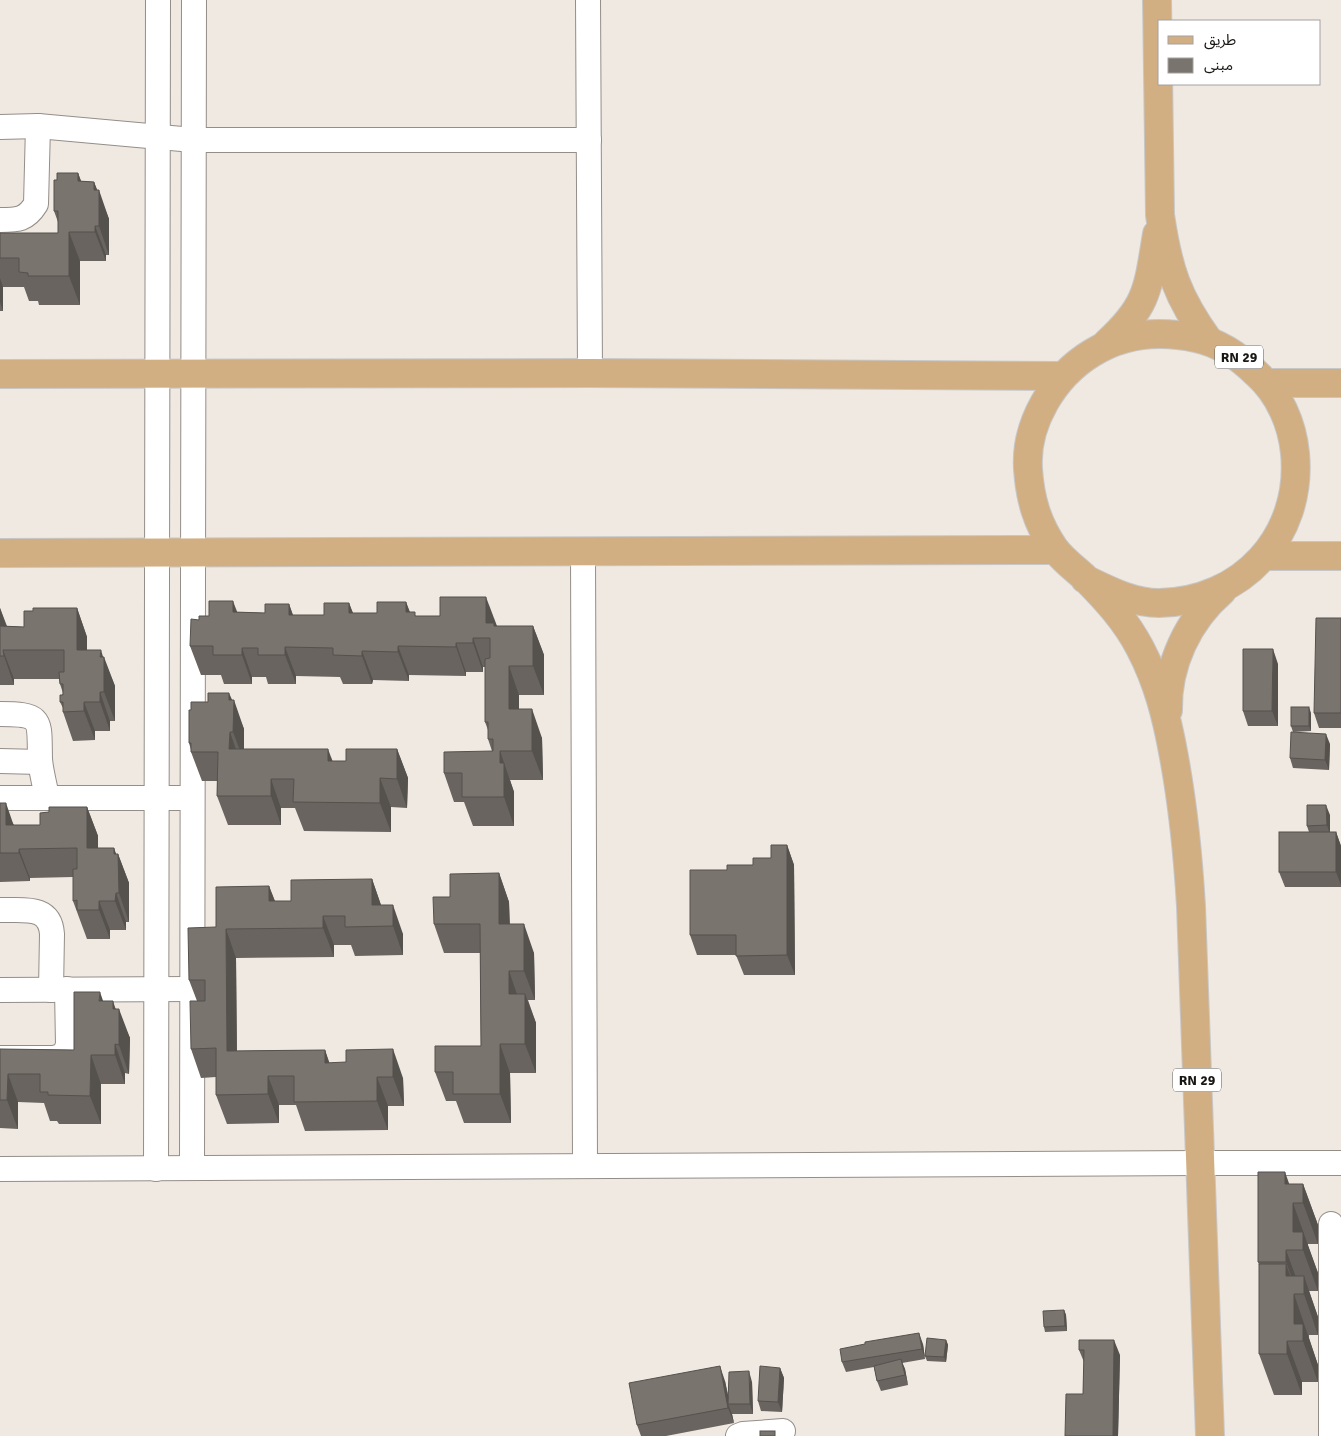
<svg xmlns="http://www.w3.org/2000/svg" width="1341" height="1436" viewBox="0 0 1341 1436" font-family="Signika,'Noto Sans Arabic',sans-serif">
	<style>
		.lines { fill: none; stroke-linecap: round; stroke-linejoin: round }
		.minor-casing { stroke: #948e88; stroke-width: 26 }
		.major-casing { stroke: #c8c7c7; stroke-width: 30 }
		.minor { stroke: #fff; stroke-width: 24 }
		.major { stroke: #d1af83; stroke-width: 28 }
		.wall { fill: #69645f }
		.shaded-wall { fill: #55514d }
		.building { fill: #7a746e; stroke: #55514d }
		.labels { text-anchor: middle; stroke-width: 4; stroke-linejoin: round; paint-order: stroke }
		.shield { fill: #fff; stroke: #5e5d5a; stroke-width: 1 }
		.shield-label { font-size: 14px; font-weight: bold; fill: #191714 }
	</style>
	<rect width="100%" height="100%" fill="#f0e9e2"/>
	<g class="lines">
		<g class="minor-casing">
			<g id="minor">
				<path d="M588 0 590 373"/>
				<path d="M0 127 38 126 193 140H589"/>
				<path d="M0 220C18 220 26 220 36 204L38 126"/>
				<path d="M583 551 585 1166"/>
				<path d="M0 714C44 714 39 720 40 759 41 772 45 785 47 798"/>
				<path d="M0 761 40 762"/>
				<path d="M0 798H191"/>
				<path d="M0 910C22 911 50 904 52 934L51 990"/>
				<path d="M0 990 191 989"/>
				<path d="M0 1058H54L64 1055 68 1045 67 989"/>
				<path d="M192 1168 194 0"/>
				<path d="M0 1169 1200 1163H1341"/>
				<path d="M156 1169 158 0"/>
				<path d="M738 1436 743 1434 783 1431"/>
				<path d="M1331 1436V1224"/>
			</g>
		</g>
		<g class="major-casing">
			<g id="major">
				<path d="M1157 0 1160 215C1168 269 1177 297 1209 341"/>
				<path d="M1107 343C1149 305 1148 287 1157 234"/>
				<path d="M0 374 590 373 1063 376"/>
				<path d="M1267 383H1341"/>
				<path d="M0 553 1055 550"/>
				<path d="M1264 556H1341"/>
				<path d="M1085 579C1108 590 1132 603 1159 603 1242 602 1303 536 1295 453 1292 423 1279 394 1257 374 1240 357 1220 343 1196 338 1159 330 1124 333 1092 353 1054 376 1025 423 1028 469 1030 499 1037 523 1054 548 1062 559 1074 568 1084 577 1106 599 1126 621 1140 648 1158 682 1167 718 1174 757 1183 806 1188 856 1191 906L1210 1436"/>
				<path d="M1168 710C1167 665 1188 620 1222 591"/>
			</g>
		</g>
		<use href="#minor" class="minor"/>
		<use href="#major" class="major"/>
	</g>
	<g class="wall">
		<path d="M78 173 81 181 94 182 109 219V255H106V261H80V305H39L38 301H29L24 287H3V311H0V233H58V222L54 211 57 180Z"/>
		<path d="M406 602 410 612 416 616 497 626H533L544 655V695H519V709L542 738 543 780H510L514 792V826H473L464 802H454L444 773 492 751 488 739V730L485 722V667H483V672H466V676L409 675V681L373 680 372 684H343L340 677 296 676V684H268L266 677H252V684H224L221 675H201L190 646 199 620 209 616 237 612 265 613 289 604 293 615H324L349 603 353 613H377Z"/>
		<path d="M0 608 7 626 24 627 33 611 77 608 87 637V650L103 657 115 686V721H110V731H95V740L73 741 63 712V708L60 702 63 693 60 684 59 679H14V685H0Z"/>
		<path d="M1341 618V728H1319L1314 713Z"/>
		<path d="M1278 664V726H1248L1243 711Z"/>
		<path d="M232 700 244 729V749L332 761H346L397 749 408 778 407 808 391 807V832L304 831 295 808H281V825H228L217 796V781H202L191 752V750L189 743 191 710 208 702Z"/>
		<path d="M1311 713V731L1293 732 1291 726Z"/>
		<path d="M1330 744 1329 770 1293 768 1290 758Z"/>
		<path d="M0 803 14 825H40L49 812 87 807 98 836V848H114L116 854H118L129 883V922H126V930H110V939H87L73 901V877L30 878V881L0 882Z"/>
		<path d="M1330 815V832H1336L1341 846V887H1285L1279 872 1309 832 1307 826Z"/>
		<path d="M787 845 794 865 795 975H744L736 955H697L690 935 727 870 753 865 771 858Z"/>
		<path d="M499 873 509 902 510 924 534 953 535 1000H528L536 1023V1073H510L511 1123H464L456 1101H446L435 1072 481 1046 480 953H444L434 924 450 897Z"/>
		<path d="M372 879 381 905 403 934V955L355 956 351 945H334V957L236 958 237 1051 325 1050 329 1063 403 1078 404 1106H388V1130L305 1131 296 1105H279V1123L227 1124 216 1095V1077L201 1078 191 1049 197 1001 189 980 216 927 269 886 275 901H291Z"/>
		<path d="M103 1001 116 1009 130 1038 129 1074 125 1073V1084H101V1124H59L57 1121H50L44 1103 18 1102V1129L0 1128V1049L74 1050Z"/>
		<path d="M1289 1184H1303L1318 1225V1244H1308V1246L1318 1273V1291H1309L1318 1317V1335H1309V1338L1318 1365V1382H1302V1395H1274L1259 1354V1265L1258 1262Z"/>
		<path d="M1064 1310 1066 1315 1067 1331 1045 1332 1044 1327Z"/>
		<path d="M946 1340 948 1345 946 1362 927 1361 925 1356Z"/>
		<path d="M1079 1340 1120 1355 1118 1436H1065L1083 1394 1084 1362 1079 1350Z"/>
		<path d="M923 1344 925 1359 902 1363 905 1369 908 1385 881 1391 877 1381 874 1367 846 1372 842 1362Z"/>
		<path d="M780 1368 784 1378 782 1412 761 1411 758 1401Z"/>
		<path d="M725 1381 728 1396 752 1382 753 1414H732L734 1423 666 1436H641L637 1425Z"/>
	</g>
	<g class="shaded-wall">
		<path d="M78 173 89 202 78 181Z"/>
		<path d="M94 182 99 195V190L109 219V255L99 226 94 190Z"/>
		<path d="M95 226 106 255V261L95 232Z"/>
		<path d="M69 232 80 261V305L69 276Z"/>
		<path d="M0 278 3 287V311L0 302Z"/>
		<path d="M486 597 497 626V632L486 623Z"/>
		<path d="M233 601 244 630 233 612Z"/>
		<path d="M406 602 416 631 406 612Z"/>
		<path d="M349 603 360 632 349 613Z"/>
		<path d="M289 604 299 633 289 615Z"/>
		<path d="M0 608 8 631 0 632Z"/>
		<path d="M77 608 87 637V679L77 650Z"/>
		<path d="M533 626 544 655V695L533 666Z"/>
		<path d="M473 638 483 667V672L473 643Z"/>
		<path d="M456 643 466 672V676L456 647Z"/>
		<path d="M398 646 409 675V681L398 652Z"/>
		<path d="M285 647 296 676V684L285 655Z"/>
		<path d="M242 648 252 677V684L242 655Z"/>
		<path d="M1273 649 1278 664V726L1272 711Z"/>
		<path d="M3 650 14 679V685L4 656Z"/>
		<path d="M101 650 104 660V657L115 686V721L104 692 100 657Z"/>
		<path d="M362 651 373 680 372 684 362 656Z"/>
		<path d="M509 666 519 695V738L509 709Z"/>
		<path d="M100 692 110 721V731L100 702Z"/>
		<path d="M229 693 234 704V700L244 729V761L233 732 229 700Z"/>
		<path d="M84 702 95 731V740L84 711Z"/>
		<path d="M1309 707 1311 713V731L1309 726Z"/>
		<path d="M532 709 542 738 543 780 532 751Z"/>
		<path d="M230 732 240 761 229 749Z"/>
		<path d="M1326 734 1330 744 1329 770 1325 760Z"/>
		<path d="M328 749 339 778 328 761Z"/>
		<path d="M397 749 408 778 407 808 397 779Z"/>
		<path d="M500 751 514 792V826L504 797 500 763Z"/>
		<path d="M380 778 391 807V832L380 803Z"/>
		<path d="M271 779 281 808V825L271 796Z"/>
		<path d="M6 803 16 832 6 825Z"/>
		<path d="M1326 805 1330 815V835L1327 825Z"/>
		<path d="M87 807 98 836V877L87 848Z"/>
		<path d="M1336 832 1341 846V885L1336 872Z"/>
		<path d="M787 845 794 865 795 975 787 955Z"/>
		<path d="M114 848 118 860V854L129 883V922L119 893 114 854Z"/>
		<path d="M19 849 30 878V881L19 853Z"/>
		<path d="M499 873 509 902 510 953 499 924Z"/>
		<path d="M372 879 382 908 372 905Z"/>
		<path d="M269 886 280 915V930L269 901Z"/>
		<path d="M116 893 126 922V930L115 901Z"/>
		<path d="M99 901 110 930V939L99 910Z"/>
		<path d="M393 905 403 934V955L393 926Z"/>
		<path d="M323 916 334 945V957L323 928Z"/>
		<path d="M524 924 534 953 535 1000 524 971Z"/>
		<path d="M226 929 236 958 237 1080 227 1051Z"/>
		<path d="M509 971 519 1000 509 994Z"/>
		<path d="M100 992 110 1021 99 1001Z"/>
		<path d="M525 994 536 1023V1073L525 1044Z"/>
		<path d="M113 1001 119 1019V1009L130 1038 129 1074 119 1045 113 1009Z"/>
		<path d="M115 1044 125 1073V1084L115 1055Z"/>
		<path d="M500 1044 510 1073 511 1123 500 1094Z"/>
		<path d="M393 1049 403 1078 404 1106 393 1077Z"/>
		<path d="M325 1050 335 1079 325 1063Z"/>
		<path d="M91 1055 101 1084V1124L90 1096Z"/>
		<path d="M8 1074 18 1102V1129L7 1100Z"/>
		<path d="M268 1076 279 1105V1123L268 1094Z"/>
		<path d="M377 1077 388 1106V1130L377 1101Z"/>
		<path d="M1285 1172 1296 1203H1293L1318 1273V1291L1303 1250 1293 1232 1285 1184Z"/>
		<path d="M1303 1184 1318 1225V1244L1303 1203Z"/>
		<path d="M1286 1250 1301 1291 1298 1294 1286 1262Z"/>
		<path d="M1286 1264 1297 1294H1294L1318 1365V1382L1303 1341 1294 1324 1286 1276Z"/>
		<path d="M1304 1276 1318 1317V1335L1304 1294Z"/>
		<path d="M1064 1310 1066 1315 1067 1331 1065 1326Z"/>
		<path d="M919 1333 923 1344 925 1359 922 1349Z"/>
		<path d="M946 1340 948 1345 946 1362 944 1357Z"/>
		<path d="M1114 1340 1120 1355 1118 1436H1113Z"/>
		<path d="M1287 1341 1302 1382V1395L1287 1354Z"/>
		<path d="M901 1359 905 1369 908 1385 905 1375Z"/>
		<path d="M720 1366 725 1381 730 1404H728L732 1414 734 1423 728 1408Z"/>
		<path d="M780 1368 784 1378 782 1412 778 1402Z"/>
		<path d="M749 1371 752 1382 753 1414 750 1404Z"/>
	</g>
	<g class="building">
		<path d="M57 173H78V181L94 182V190H99V226H95V232H69V276H28V273L19 272V258H0V233H58V211H54V180H57Z"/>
		<path d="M440 597H486V623H494V626H533V666H509V709H532V751H500V763H504V797H462V773H444V752L493 751V739H488V722H485V659L490 658V638H473V643H456V647L398 646V652L362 651V656L333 655V648L285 647V655H258V648H242V655H213V646H190L191 619 199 620V616H209V601H233V612L265 613V604H289V615H324V603H349V613H377V602H406V612H415V616H440Z"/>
		<path d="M33 608H77V650H101L100 657H104V692H100V702H84V711L63 712V702H60V695H63V684H60L59 672H64V650H3L4 656H0V626L24 627V611H33Z"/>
		<path d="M1316 618H1341V713H1314Z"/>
		<path d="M1243 649H1273L1272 711H1243Z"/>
		<path d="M208 693H229V700H234L233 732H230L229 749H328V761H346V749H397V779L380 778V803L293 802 294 779H271V796H217L218 752H191V743H189V710H191V702H208Z"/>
		<rect x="1291" y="707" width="18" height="19"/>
		<path d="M1291 732 1326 734 1325 760 1290 758Z"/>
		<path d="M0 803H6V825H40V813L49 812V807H87V848H114V854H118L119 893H116L115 901H99V910H77V900L73 901V869H77V848L19 849V853H0Z"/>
		<path d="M1307 805H1326L1327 825 1307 826Z"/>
		<rect x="1279" y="832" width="57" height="40"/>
		<path d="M771 845H787V955L736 956V935H690V870H727V865H753V858H771Z"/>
		<path d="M499 873V924H524V971H509V994H525V1044H500V1094H453V1072H435V1046H481L480 924H434L433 897H450V874Z"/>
		<path d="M372 879V905H393V926L345 927V916H323V928L226 929 227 1051 325 1050V1063L346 1062V1050L393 1049V1077H377V1101L294 1102V1076H268V1094L216 1095V1048L191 1049 190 1001H205V980H189L188 928 216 927V887L269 886V901H291V880Z"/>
		<path d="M74 992H100L99 1001H113V1009H119V1045L115 1044V1055H91L90 1096 48 1095V1092H40V1074H8L7 1100H0V1049L74 1050Z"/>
		<path d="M1258 1172H1285V1184H1303V1203H1293V1232H1303V1250H1286V1262H1258Z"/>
		<path d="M1259 1264H1286V1276H1304V1294H1294V1324H1303V1341H1287V1354H1259Z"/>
		<path d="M1064 1310 1065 1326 1044 1327 1043 1311Z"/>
		<path d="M919 1333 922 1349 842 1362 840 1349 865 1344V1342Z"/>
		<path d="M927 1338 946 1340 944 1357 925 1356Z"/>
		<path d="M1079 1340H1114L1113 1436H1065L1066 1394H1083L1084 1350H1079Z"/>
		<path d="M901 1359 905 1375 877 1381 874 1366Z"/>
		<path d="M720 1366 728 1408 637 1425 629 1383Z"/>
		<path d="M760 1366 780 1368 778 1402 758 1401Z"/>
		<path d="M749 1371 750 1404H728L729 1372Z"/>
		<rect x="760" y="1431" width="15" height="5"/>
	</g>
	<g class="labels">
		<g class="shield">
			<rect x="1215" y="345.5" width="48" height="23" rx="4"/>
			<rect x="1173" y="1068.5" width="48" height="23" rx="4"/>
		</g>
		<g class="shield-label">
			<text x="1239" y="362">RN 29</text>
			<text x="1197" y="1085">RN 29</text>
		</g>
	</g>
	<rect x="1158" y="20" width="162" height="65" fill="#ffffff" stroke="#a3a2a1"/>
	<rect x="1168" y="36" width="25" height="8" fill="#d1af83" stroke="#a3a2a1"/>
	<text x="1204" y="45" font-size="15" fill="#191714">طريق</text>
	<rect x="1168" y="58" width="25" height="15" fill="#7a746e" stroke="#a3a2a1"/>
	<text x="1204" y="70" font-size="15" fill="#191714">مبنى</text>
</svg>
